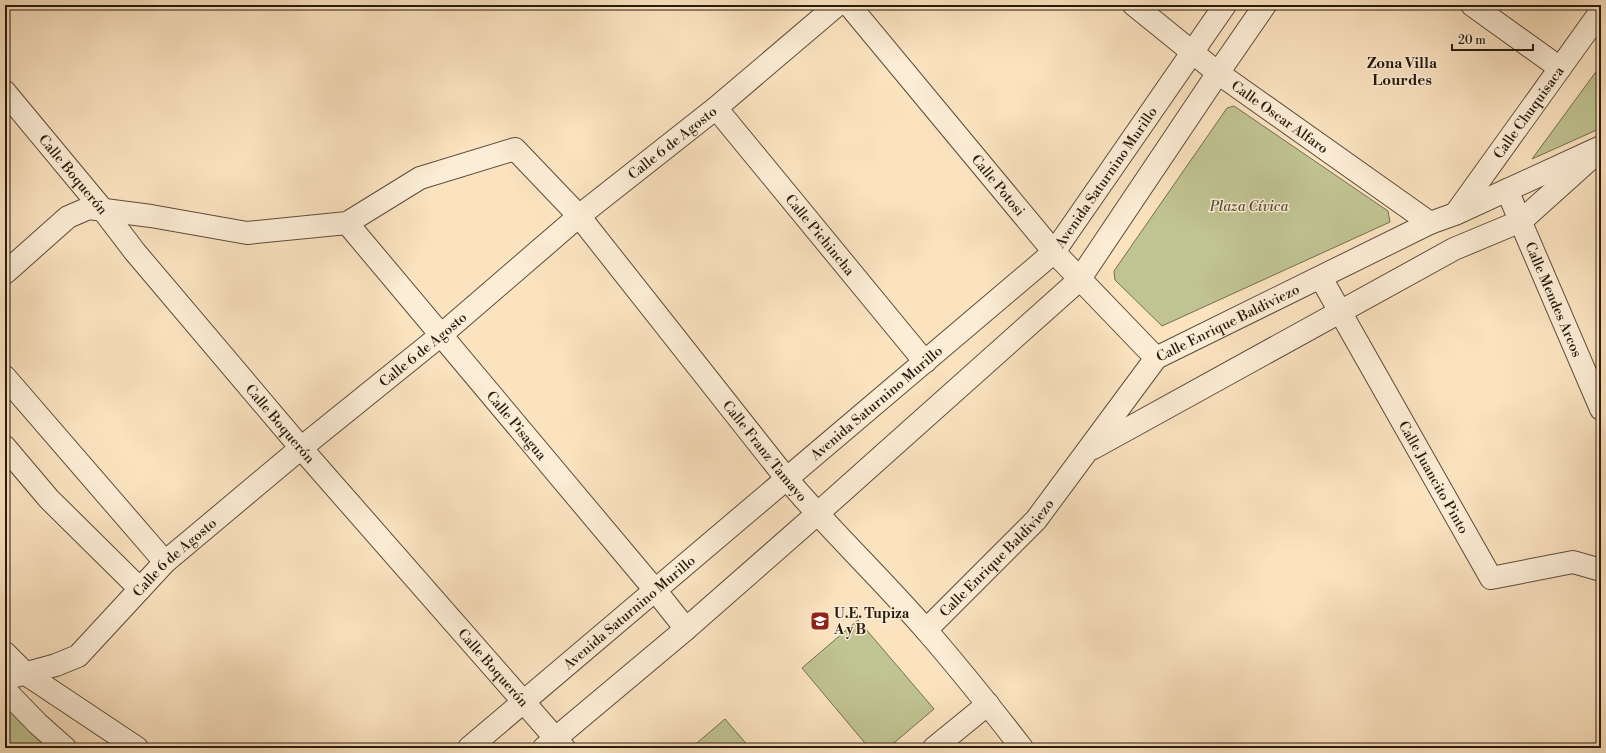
<svg xmlns="http://www.w3.org/2000/svg" width="1606" height="753" viewBox="0 0 1606 753" font-family="'Libre Bodoni',serif">
	<style>
		.green { fill: #c0c392; stroke: #746e50 }
		.lines { fill: none; stroke-linecap: round; stroke-linejoin: round }
		.minor-casing { stroke: #5d4c3a; stroke-width: 24 }
		.minor { stroke: #fcedd6; stroke-width: 22 }
		.labels { text-anchor: middle; stroke-width: 3; stroke-linejoin: round; paint-order: stroke }
		.street-label { font-size: 14px; fill: #281a0d; stroke: #fcedd6 }
		.park-label { font-size: 14px; font-style: italic; fill: #564d35; stroke: #fcedd6 }
		.poi-label { font-size: 14px; font-weight: bold; fill: #281a0d; stroke: #fcedd6; text-anchor: start }
		.neighbourhood-label { font-size: 15px; font-weight: bold; fill: #281a0d; stroke: #fcedd6 }
	</style>
	<rect width="100%" height="100%" fill="#fbe3c0"/>
	<filter id="stains"><feTurbulence type="fractalNoise" baseFrequency=".005" numOctaves="4"/><feColorMatrix values="0 0 0 0 .2 0 0 0 0 .09 0 0 0 0 .02 0 0 0 .5 -.17"/></filter>
	<radialGradient id="worn" r=".72"><stop offset=".6" stop-color="#630" stop-opacity="0"/><stop offset="1" stop-color="#630" stop-opacity=".3"/></radialGradient>
	<g class="green">
		<path d="M1598 69 1601 72V128L1532 159Z"/>
		<path d="M1234 106 1388 211 1390 222 1162 326 1115 280 1114 271 1227 108Z"/>
		<path d="M858 620 934 709 888 748H869L802 668Z"/>
		<path d="M5 706 43 742 48 748H5Z"/>
		<path d="M725 719 750 748H691Z"/>
	</g>
	<g class="lines">
		<g class="minor-casing">
			<g id="minor">
				<path id="s1" d="M849 5 1054 252 1156 358"/>
				<path id="s2" d="M1134 5 1218 73 1430 223"/>
				<path d="M1472 5 1560 68"/>
				<path id="s3" d="M5 92 103 210 135 252 301 448 564 748"/>
				<path id="s4" d="M716 108 925 362"/>
				<path id="s5" d="M1507 190 1601 409"/>
				<path id="s6" d="M1456 213 1601 11"/>
				<path id="s7" d="M347 223 655 590 686 629"/>
				<path id="s8" d="M5 273 68 217 89 208 151 216 247 233 347 223 420 178 515 149 579 216 786 478C831 531 881 578 926 630 959 668 991 708 1022 748"/>
				<path id="s9" d="M1321 278 1491 578 1573 562 1601 570"/>
				<path d="M5 377 165 562"/>
				<path d="M5 447 49 499 140 589"/>
				<path d="M1093 448 1454 249 1521 221 1590 159"/>
				<path id="s10" d="M926 630 1036 520 1156 358 1430 223 1455 214 1601 147"/>
				<path d="M5 653 26 674 137 748"/>
				<path id="s11" d="M5 679 56 665 78 656 165 562 301 448 441 335 579 216 716 108 837 5"/>
				<path d="M5 690 38 724 65 748"/>
				<path id="s12" d="M469 748 1054 252 1225 5"/>
				<path d="M544 748 686 629 817 514 1079 280 1218 73 1265 5"/>
				<path d="M934 748 988 704"/>
			</g>
		</g>
		<use href="#minor" class="minor"/>
	</g>
	<defs>
		<g id="school-square" transform="scale(1)"><rect x="-9" y="-9" width="18" height="18" rx="4" fill="#8f2418" stroke="#fcedd6"/><path d="M0-5L7-2L0 1L-7-2ZM-4 1L0 2.5L4 1V4Q0 6-4 4Z" fill="#fff"/></g>
	</defs>
	<g fill-rule="evenodd">
		<use href="#school-square" x="820" y="621"/>
	</g>
	<g class="labels">
		<g class="street-label">
			<text dy="5" stroke="none"><textPath href="#s6" startOffset="124">Calle Chuquisaca</textPath></text>
			<text dy="5" stroke="none"><textPath href="#s2" startOffset="184">Calle Oscar Alfaro</textPath></text>
			<text dy="5" stroke="none"><textPath href="#s11" startOffset="863">Calle 6 de Agosto</textPath></text>
			<text dy="5" stroke="none"><textPath href="#s3" startOffset="107">Calle Boquerón</textPath></text>
			<text dy="5" stroke="none"><textPath href="#s12" startOffset="858">Avenida Saturnino Murillo</textPath></text>
			<text dy="5" stroke="none"><textPath href="#s1" startOffset="234">Calle Potosi</textPath></text>
			<text dy="5" stroke="none"><textPath href="#s4" startOffset="164">Calle Pichincha</textPath></text>
			<text dy="5" stroke="none"><textPath href="#s5" startOffset="119">Calle Mendes Arcos</textPath></text>
			<text dy="5" stroke="none"><textPath href="#s10" startOffset="437">Calle Enrique Baldiviezo</textPath></text>
			<text dy="5" stroke="none"><textPath href="#s11" startOffset="539">Calle 6 de Agosto</textPath></text>
			<text dy="5" stroke="none"><textPath href="#s12" startOffset="534">Avenida Saturnino Murillo</textPath></text>
			<text dy="5" stroke="none"><textPath href="#s3" startOffset="431">Calle Boquerón</textPath></text>
			<text dy="5" stroke="none"><textPath href="#s7" startOffset="264">Calle Pisagua</textPath></text>
			<text dy="5" stroke="none"><textPath href="#s8" startOffset="945">Calle Franz Tamayo</textPath></text>
			<text dy="5" stroke="none"><textPath href="#s9" startOffset="229">Calle Juancito Pinto</textPath></text>
			<text dy="5" stroke="none"><textPath href="#s10" startOffset="101">Calle Enrique Baldiviezo</textPath></text>
			<text dy="5" stroke="none"><textPath href="#s11" startOffset="215">Calle 6 de Agosto</textPath></text>
			<text dy="5" stroke="none"><textPath href="#s12" startOffset="210">Avenida Saturnino Murillo</textPath></text>
			<text dy="5" stroke="none"><textPath href="#s3" startOffset="755">Calle Boquerón</textPath></text>
		</g>
		<g class="park-label">
			<text x="1249" y="211">Plaza Cívica</text>
		</g>
		<g class="poi-label">
			<text x="834" y="618">U.E. Tupiza<tspan x="834" dy="16">A y B</tspan></text>
		</g>
		<g class="neighbourhood-label">
			<text x="1402" y="68">Zona Villa<tspan x="1402" dy="17">Lourdes</tspan></text>
		</g>
	</g>
	<rect width="1606" height="753" fill="none" stroke="#fbe3c0" stroke-width="20"/>
	<rect x="6" y="6" width="1594" height="741" fill="none" stroke="#281a0d" stroke-width="2"/>
	<rect x="10" y="10" width="1586" height="733" fill="none" stroke="#281a0d"/>
	<path d="M1452 44v6h81v-6" fill="none" stroke="#281a0d" stroke-width="2"/>
	<text x="1458" y="44" font-size="12" fill="#281a0d" stroke="#fcedd6" stroke-width="3" paint-order="stroke">20 m</text>
	<rect width="100%" height="100%" filter="url(#stains)"/>
	<rect width="100%" height="100%" fill="url(#worn)"/>
</svg>
